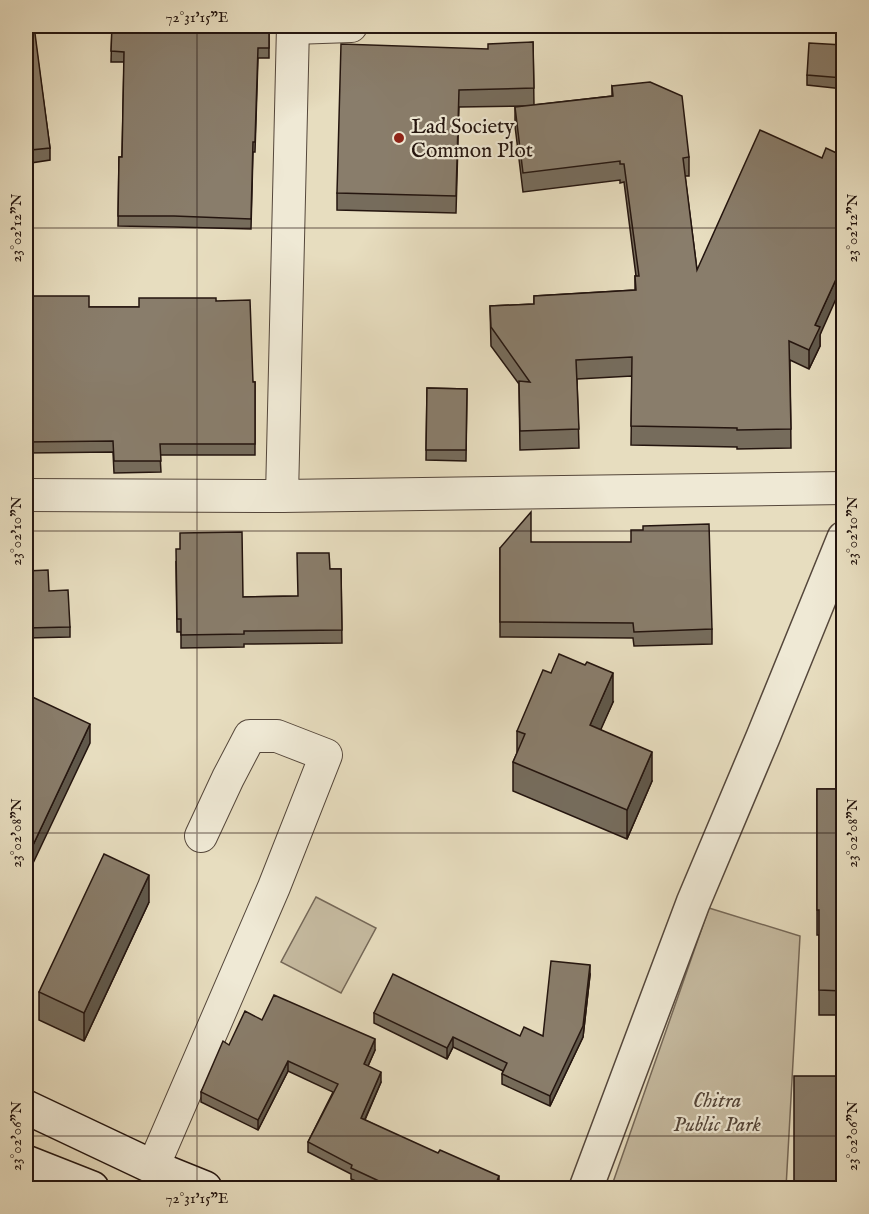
<svg xmlns="http://www.w3.org/2000/svg" width="869" height="1214" viewBox="0 0 869 1214" font-family="'IM FELL English',serif">
	<style>
		.green { fill: #c6bba1; stroke: #756858; stroke-width: 1.5 }
		.lines { fill: none; stroke-linecap: round; stroke-linejoin: round }
		.minor-casing { stroke: #55473b; stroke-width: 34 }
		.tertiary-casing { stroke: #55473b; stroke-width: 36 }
		.secondary-casing { stroke: #24150f; stroke-width: 36 }
		.minor { stroke: #efe9d5; stroke-width: 32 }
		.tertiary { stroke: #efe9d5; stroke-width: 33 }
		.secondary { stroke: #efe9d5; stroke-width: 33 }
		.wall { fill: #766c5c; stroke: #24150f; stroke-width: 1.5 }
		.shaded-wall { fill: #60584b; stroke: #24150f; stroke-width: 1.5 }
		.building { fill: #897d6b; stroke: #24150f; stroke-width: 1.5 }
		.ticks { fill: none; stroke: #24150f; stroke-width: 1.5; stroke-opacity: 0.45 }
		.poi-dot { fill: #8f2418; stroke: #efe9d5; stroke-width: 2 }
		.labels { text-anchor: middle; stroke-width: 4.5; stroke-linejoin: round; paint-order: stroke }
		.poi-label { font-size: 21px; fill: #24150f; stroke: #efe9d5; text-anchor: start }
		.park-label { font-size: 21px; font-style: italic; fill: #55473b; stroke: #efe9d5 }
		.neatline { fill: none; stroke: #24150f; stroke-width: 2 }
		.ticks-label { font-size: 15px; text-anchor: middle; fill: #24150f }
	</style>
	<rect width="100%" height="100%" fill="#e7ddbf"/>
	<filter id="stains"><feTurbulence type="fractalNoise" baseFrequency=".00333" numOctaves="4"/><feColorMatrix values="0 0 0 0 .2 0 0 0 0 .09 0 0 0 0 .02 0 0 0 .5 -.17"/></filter>
	<radialGradient id="worn" r=".72"><stop offset=".6" stop-color="#630" stop-opacity="0"/><stop offset="1" stop-color="#630" stop-opacity=".3"/></radialGradient>
	<g class="green">
		<path d="M316 897 376 928 341 993 281 962Z"/>
		<path d="M709 908 800 936 786 1188H611Z"/>
	</g>
	<g class="lines">
		<g class="minor-casing">
			<g id="minor">
				<path d="M293 28 351 26"/>
				<path d="M26 495 282 496 844 488"/>
				<path d="M282 496 293 26"/>
				<path d="M153 1167 274 887 326 755 277 736H250L228 778 201 836"/>
			</g>
		</g>
		<g class="tertiary-casing">
			<path id="tertiary" d="M586 1188 693 903 763 737 844 538"/>
		</g>
		<g class="secondary-casing">
			<g id="secondary">
				<path d="M26 1107 153 1167 205 1188"/>
				<path d="M26 1162 92 1188"/>
			</g>
		</g>
		<use href="#minor" class="minor"/>
		<use href="#tertiary" class="tertiary"/>
		<use href="#secondary" class="secondary"/>
	</g>
	<g class="wall">
		<path d="M26 26H41V30L34 31 50 148V160L31 163V232H26Z"/>
		<path d="M112 26H269V58H258L255 152H253L251 229 174 227 118 226 119 157H122L124 62H111Z"/>
		<path d="M533 42 534 105 612 96V86L689 157V176H685L697 270 843 206 841 240 820 335V346L809 369 790 360 791 448 737 449V447L631 445 632 376 577 379 579 448 520 450 519 384 491 346 490 306 534 304V296L635 290V276H636L624 182 620 183V180L523 192 515 126V107L529 106 459 107 456 213 337 210V193L488 49Z"/>
		<path d="M843 45V89L807 85V75Z"/>
		<path d="M26 296 89 307H139L216 301 253 382H255V455H160L161 472 114 473 113 452 26 453Z"/>
		<path d="M427 388 467 389 466 461 426 460Z"/>
		<path d="M531 542 712 629V644L634 646 633 638 500 637V548Z"/>
		<path d="M176 562 243 597 298 596 330 569H341L342 643 244 644V647L181 648V632H177Z"/>
		<path d="M26 571 49 591 70 627V637L26 638Z"/>
		<path d="M613 702 600 730 652 781 627 839 513 791V762L517 753V731Z"/>
		<path d="M817 789H843V1015H819V935H817Z"/>
		<path d="M149 902 84 1041 39 1020V992Z"/>
		<path d="M590 975 583 1037 550 1106 502 1084V1074L503 1071 453 1047 447 1059 374 1023V1013L520 1036H543Z"/>
		<path d="M262 1020 375 1050 368 1066 381 1082 365 1120 499 1187 498 1188H372L351 1179V1174L308 1152V1142L333 1092 288 1071 258 1130 201 1102V1092L229 1045Z"/>
		<path d="M836 1081H843V1138H841L794 1188Z"/>
	</g>
	<g class="shaded-wall">
		<path d="M843 187V206L840 258V239Z"/>
		<path d="M843 264V283L820 335V346L809 369V350L815 325Z"/>
		<path d="M613 673V702L590 754V725Z"/>
		<path d="M90 724V743L26 878V860Z"/>
		<path d="M652 752V781L627 839V810Z"/>
		<path d="M149 875V902L84 1041V1013Z"/>
		<path d="M590 965V975L583 1037 550 1106V1096Z"/>
		<path d="M453 1037V1047L447 1059V1048Z"/>
		<path d="M375 1039V1050L364 1075V1064Z"/>
		<path d="M288 1061V1071L258 1130V1120Z"/>
		<path d="M381 1072V1082L361 1128V1118Z"/>
		<path d="M499 1176V1187L498 1188H494Z"/>
	</g>
	<g class="building">
		<path d="M26 26H34L50 148 31 150V220H26Z"/>
		<path d="M112 26H269V48H258L255 142H253L251 219 174 216H118L119 157H122L124 52 111 51Z"/>
		<path d="M533 42 534 88 459 90 456 196 337 193 341 44 488 49V44Z"/>
		<path d="M809 43 843 45V78L807 75Z"/>
		<path d="M650 82 682 96 689 157 683 158 697 270 760 130 822 158 826 148 843 156V187L840 239 843 240V264L815 325 820 327 809 350 789 341 791 429 737 430V428L631 426 632 357 576 360 579 429 520 431 519 381 530 382 491 327 490 306 534 304V296L636 290 635 276H639L624 164H620V161L523 173 515 107 613 96 612 86Z"/>
		<path d="M26 296H89V307H139V298H216V301L250 300 253 382H255V444H160L161 461H114L113 441 26 442Z"/>
		<path d="M427 388 467 389 466 450H426Z"/>
		<path d="M531 512V542H631V530H643V526L709 524 712 629 634 632 633 623 500 622V548Z"/>
		<path d="M242 532 243 597 298 596 297 553H329L330 569H341L342 630 244 631V634L181 635V619H177L176 549H180V533Z"/>
		<path d="M48 570 49 591 68 590 70 627 26 628V571Z"/>
		<path d="M559 654 585 665 587 662 613 673 590 725 652 752 627 810 513 762 525 734 517 731 543 670 551 673Z"/>
		<path d="M26 694 90 724 26 860Z"/>
		<path d="M817 789H843V991L819 990V910H817Z"/>
		<path d="M104 854 149 875 84 1013 39 992Z"/>
		<path d="M551 961 590 965 583 1026 550 1096 502 1074 507 1063 453 1037 447 1048 374 1013 393 974 520 1036 524 1027 543 1036Z"/>
		<path d="M274 995 375 1039 364 1064 381 1072 361 1118 438 1153 440 1150 499 1176 494 1188H394L351 1168 352 1165 308 1142 338 1084 288 1061 258 1120 201 1092 223 1041 229 1045 245 1011 262 1020Z"/>
		<path d="M794 1076H836V1081H843V1126H841V1175H843V1188H794Z"/>
	</g>
	<path class="ticks" d="M197 26V1188M26 228H844M26 531H844M26 833H844M26 1136H844"/>
	<circle class="poi-dot" cx="399" cy="138" r="6"/>
	<g class="labels">
		<g class="poi-label">
			<text x="411" y="133">Lad Society<tspan x="411" dy="24">Common Plot</tspan></text>
		</g>
		<g class="park-label">
			<text x="717" y="1107">Chitra<tspan x="717" dy="24">Public Park</tspan></text>
		</g>
	</g>
	<rect width="869" height="1214" fill="none" stroke="#e7ddbf" stroke-width="66"/>
	<rect x="33" y="33" width="803" height="1148" class="neatline"/>
	<g class="ticks-label">
		<text x="197" y="22">72°31'15"E</text>
		<text transform="translate(16 228) rotate(-90)" y="5">23°02'12"N</text>
		<text transform="translate(852 228) rotate(-90)" y="5">23°02'12"N</text>
		<text transform="translate(16 531) rotate(-90)" y="5">23°02'10"N</text>
		<text transform="translate(852 531) rotate(-90)" y="5">23°02'10"N</text>
		<text transform="translate(16 833) rotate(-90)" y="5">23°02'08"N</text>
		<text transform="translate(852 833) rotate(-90)" y="5">23°02'08"N</text>
		<text transform="translate(16 1136) rotate(-90)" y="5">23°02'06"N</text>
		<text transform="translate(852 1136) rotate(-90)" y="5">23°02'06"N</text>
		<text x="197" y="1203">72°31'15"E</text>
	</g>
	<rect width="100%" height="100%" filter="url(#stains)"/>
	<rect width="100%" height="100%" fill="url(#worn)"/>
</svg>
